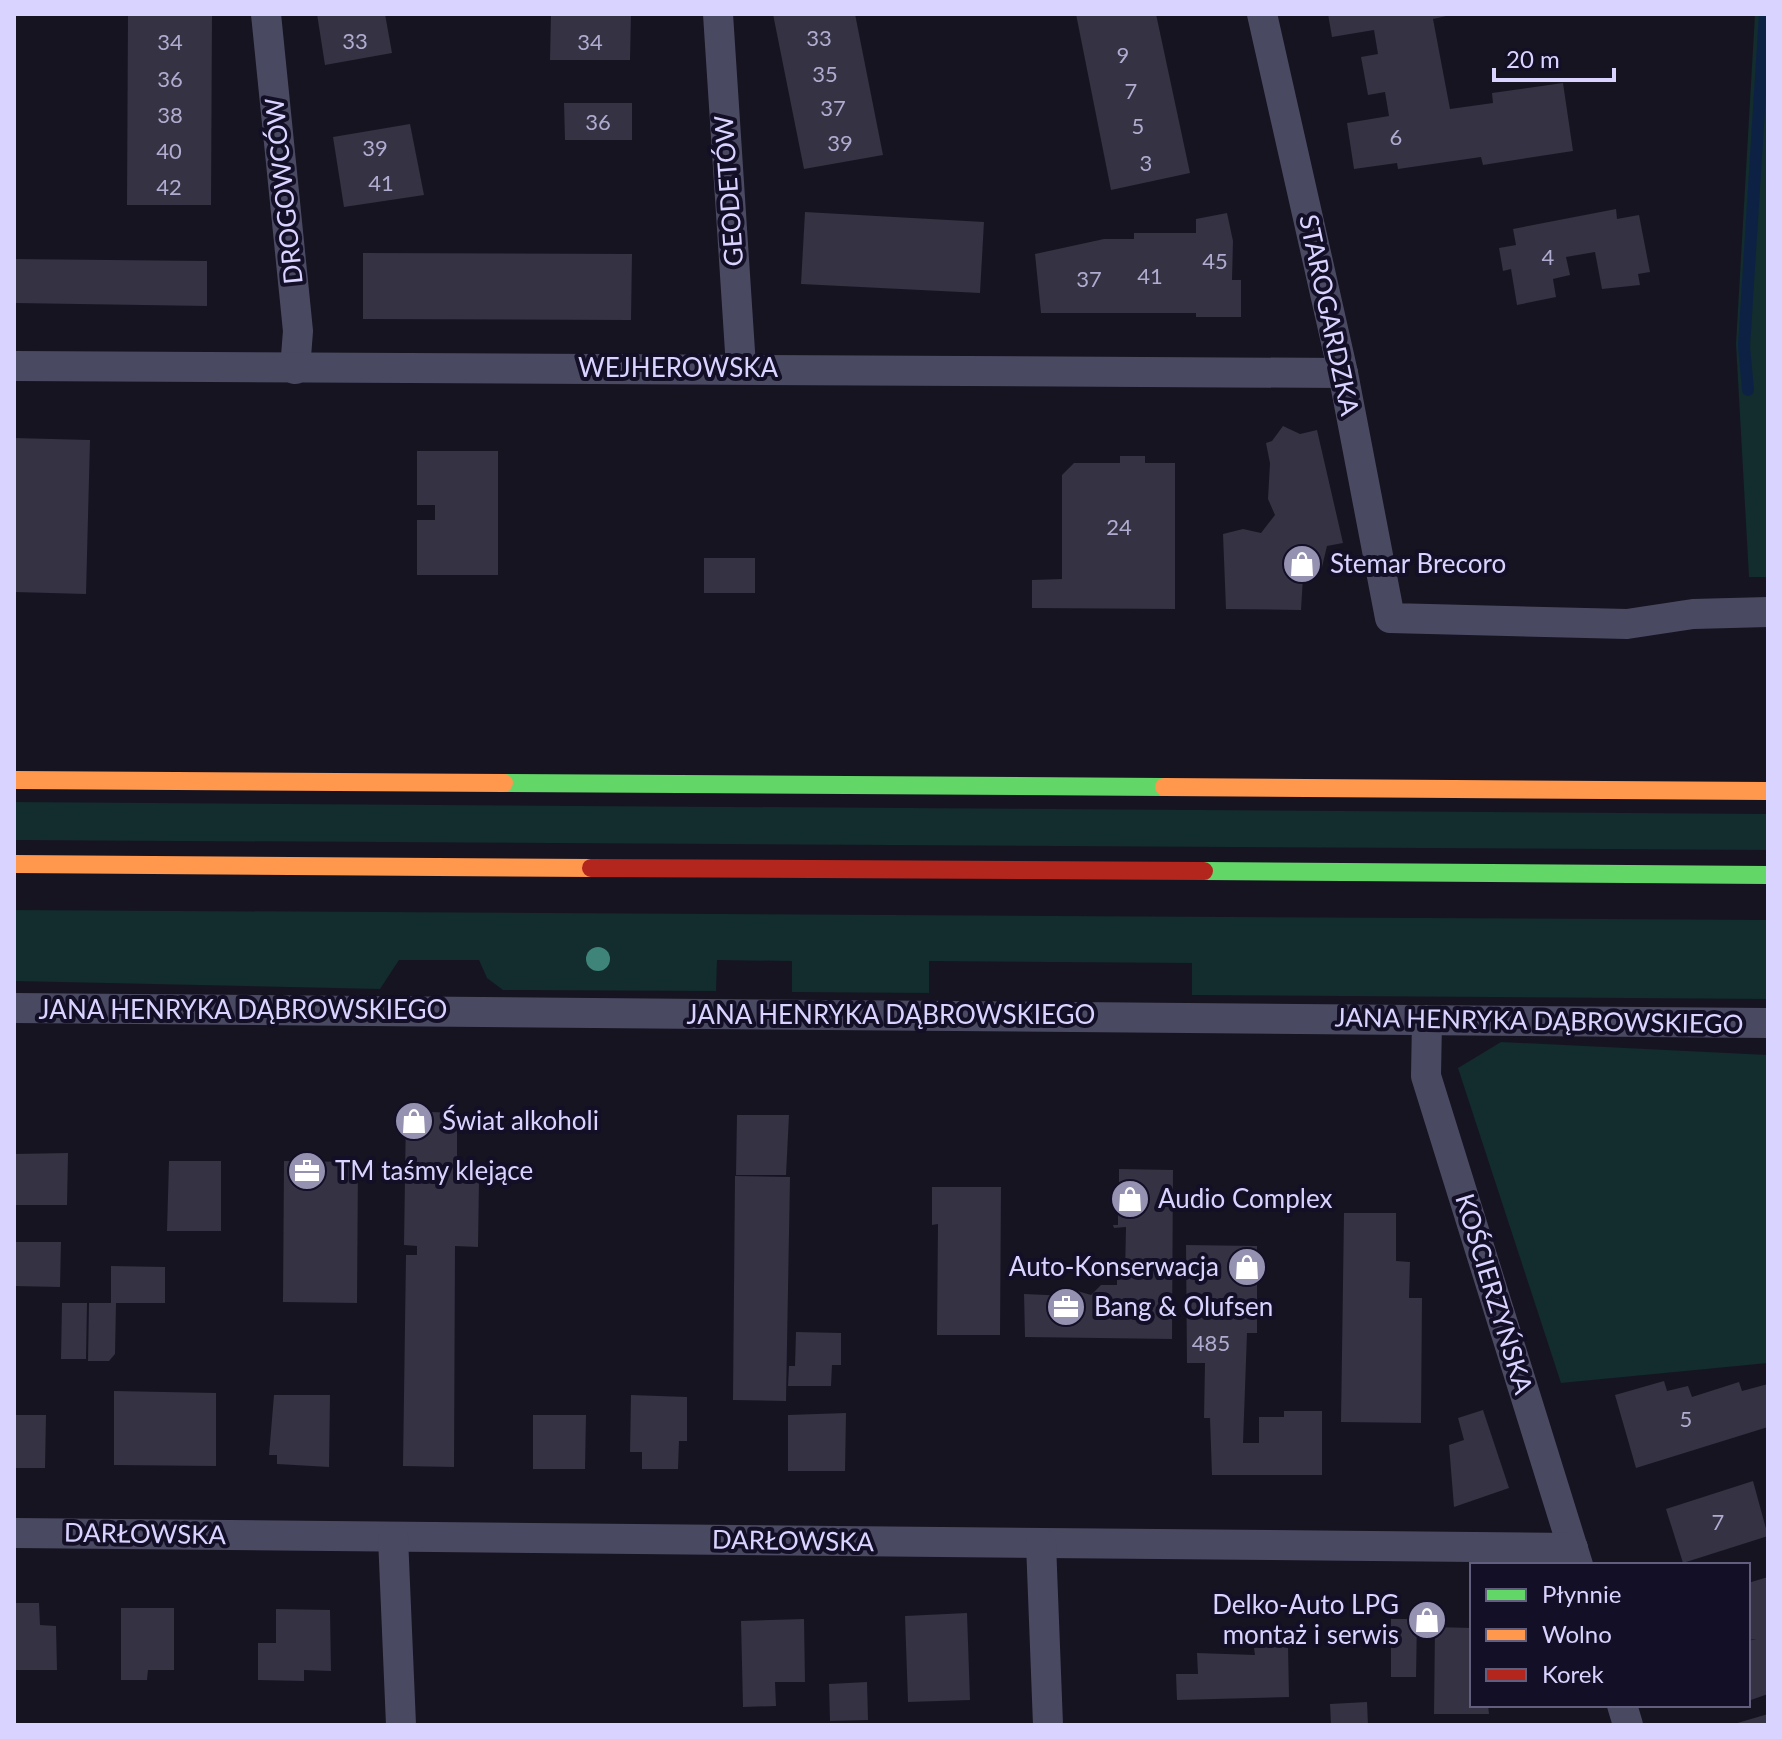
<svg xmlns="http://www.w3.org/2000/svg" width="1782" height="1739" viewBox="0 0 1782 1739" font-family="Lato,sans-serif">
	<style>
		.green { fill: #132c2d }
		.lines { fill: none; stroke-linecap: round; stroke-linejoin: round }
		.stream { stroke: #0d2144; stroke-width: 12 }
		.building { fill: #343243 }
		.street { stroke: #4a4962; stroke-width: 30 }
		.fast { stroke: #63d668; stroke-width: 18 }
		.slow { stroke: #ff974d; stroke-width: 18 }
		.jam { stroke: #b3261e; stroke-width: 18 }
		.tree { fill: #3e8478 }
		.labels { text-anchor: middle; stroke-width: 8; stroke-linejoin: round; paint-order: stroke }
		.number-label { font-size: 22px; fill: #b0acd0 }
		.street-label { font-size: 26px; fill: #d9d4ff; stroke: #130f26 }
		.poi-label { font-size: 26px; fill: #d9d4ff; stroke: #130f26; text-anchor: start }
	</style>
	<rect width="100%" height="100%" fill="#161421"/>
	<g class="green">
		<path d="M1755 14H1768V577H1749L1736 344Z"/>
		<path d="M14 802 1768 814V850L14 840Z"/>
		<path d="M14 910 1768 920V999L1192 995V963L929 961V993L792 992V961L717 960 716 991 503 990 487 978 479 960H399L380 989 14 981Z"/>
		<path d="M1501 1042 1768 1055V1363L1561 1383 1458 1068Z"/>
	</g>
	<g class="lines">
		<path class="stream" d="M1748 390 1744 346 1765 14"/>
	</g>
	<g class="building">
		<path d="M128 14H212L211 205H127Z"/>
		<path d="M317 14H385L392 53 325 65Z"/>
		<path d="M551 14H631L630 60H550Z"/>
		<path d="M773 14H855L883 155 804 169Z"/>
		<path d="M1076 14H1156L1190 173 1111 190Z"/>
		<path d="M1328 14H1455L1433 19 1450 109 1493 103 1492 93 1563 83 1573 151 1483 165 1481 157 1398 169 1397 163 1354 169 1347 123 1389 116 1385 92 1368 95 1361 57 1378 54 1374 30 1332 37Z"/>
		<path d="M564 103H632V140H565Z"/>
		<path d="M410 124 424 195 344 207 333 137Z"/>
		<path d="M1616 209 1617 219 1639 215 1650 272 1638 274 1640 285 1602 289 1595 252 1566 257 1570 275 1553 279 1556 297 1517 305 1511 269 1503 271 1499 248 1516 245 1513 229Z"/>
		<path d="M805 212 984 222 980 293 801 284Z"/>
		<path d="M1227 213 1233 241 1232 280H1241V317H1196V313H1041L1035 254 1104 239H1134V233H1196V219Z"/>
		<path d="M363 253 632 254 631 320 363 319Z"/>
		<path d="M14 259 207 261V306L14 303Z"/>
		<path d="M1283 426 1300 434 1317 430 1343 543 1327 546 1322 567 1303 577 1301 610 1226 609 1223 534 1243 529 1261 533 1275 515 1268 499 1270 463 1266 443 1272 441Z"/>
		<path d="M14 438 90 440 86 594 14 592Z"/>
		<path d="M417 451H498V575H417V520H435V505H417Z"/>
		<path d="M1120 456H1145V463H1175V609L1032 608V580L1062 579V475L1074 463H1120Z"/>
		<rect x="704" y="558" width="51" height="35"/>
		<path d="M406 1111 457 1113V1182L479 1181 478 1247 455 1246 454 1467 403 1466 406 1255H417V1246L404 1245Z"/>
		<path d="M737 1115H789L786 1175H736Z"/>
		<path d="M68 1153 67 1205H14V1154Z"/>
		<path d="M169 1161H221V1231H167Z"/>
		<path d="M284 1161 358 1162 357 1303 283 1302Z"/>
		<path d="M1119 1169 1173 1170 1172 1339 1025 1337 1024 1294 1069 1296 1074 1290 1091 1295 1101 1285H1117V1274H1125L1126 1227 1114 1228 1113 1225H1118V1200L1114 1197H1119Z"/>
		<path d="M735 1176 790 1177 786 1401 733 1400Z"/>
		<path d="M932 1187H1001L1000 1335H937L938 1224 932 1225Z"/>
		<path d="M1344 1213H1396V1261L1410 1262 1409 1298H1422L1421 1423 1341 1422Z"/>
		<path d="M14 1242H61L60 1287 14 1286Z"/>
		<path d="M1186 1245 1257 1246V1333H1247L1243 1443H1259V1417H1284V1411H1322V1475H1212L1210 1418H1204L1205 1363H1187Z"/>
		<path d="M111 1266 165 1267V1303H116L115 1354 109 1361H88L89 1303H111Z"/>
		<path d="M62 1303H87L86 1359H61Z"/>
		<path d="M796 1332 841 1333V1365H832L831 1386H788L789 1366H795Z"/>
		<path d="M1664 1381 1667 1391 1688 1386 1692 1397 1739 1382 1742 1391 1768 1384V1427L1636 1468 1615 1395Z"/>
		<path d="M114 1391 216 1393V1466L114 1465Z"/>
		<path d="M274 1395H330L329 1467 277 1464V1455H269Z"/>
		<path d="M631 1395 687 1397V1441H679L678 1469H642V1452H630Z"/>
		<path d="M1483 1410 1509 1488 1454 1507 1449 1445 1464 1440 1458 1418Z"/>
		<path d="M846 1413 845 1471H788V1415Z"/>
		<path d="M14 1415H46L45 1468H14Z"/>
		<path d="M533 1415H586L585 1469H533Z"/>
		<path d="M1753 1481 1768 1536 1683 1563 1666 1509Z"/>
		<path d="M1768 1577V1694L1748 1701V1641L1756 1639 1748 1640V1583Z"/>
		<path d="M14 1603H39L40 1625 56 1626 57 1670H14Z"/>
		<path d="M121 1608H174V1670H148L147 1680H121Z"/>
		<path d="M276 1609 330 1610 331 1671 304 1670V1681L258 1680V1643H276Z"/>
		<path d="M967 1613 970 1700 908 1702 905 1616Z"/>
		<path d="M804 1619 805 1682H775L776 1706 743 1707 741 1621Z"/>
		<path d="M1391 1619H1417L1416 1677H1391Z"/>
		<path d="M1435 1627 1472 1628V1705H1488L1489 1714H1434Z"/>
		<path d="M1288 1646 1289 1697 1177 1700 1176 1674H1198L1197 1653 1255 1655 1254 1648Z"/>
		<path d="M867 1682 868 1720 830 1721 829 1684Z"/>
		<path d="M1367 1702 1368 1725H1331L1330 1704Z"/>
		<path d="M1768 1714V1725H1734V1724Z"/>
	</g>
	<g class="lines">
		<g class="street">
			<path d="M266 14 298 331 295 369"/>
			<path d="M718 14 741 367"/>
			<path d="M1262 14 1343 373 1390 618 1627 624 1693 614 1768 612"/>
			<path d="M14 366 1343 373"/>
			<path d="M14 1008 1768 1023"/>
			<path d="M1427 1020 1426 1076 1578 1565"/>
			<path d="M14 1533 1573 1548"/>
			<path d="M393 1537 401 1725"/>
			<path d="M1041 1543 1048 1725"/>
			<path d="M1622 1705 1628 1725"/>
		</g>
		<g class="fast">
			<path d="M504 783 1164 787"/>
			<path d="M1204 871 1768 875"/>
		</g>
		<g class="slow">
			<path d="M14 780 504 783"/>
			<path d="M1164 787 1768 791"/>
			<path d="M14 864 591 868"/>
		</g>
		<path class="jam" d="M591 868 1204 871"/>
	</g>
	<circle class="tree" cx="598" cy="959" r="12"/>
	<defs>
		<g id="shop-disc" transform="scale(2)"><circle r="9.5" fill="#9591b1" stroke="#130f26"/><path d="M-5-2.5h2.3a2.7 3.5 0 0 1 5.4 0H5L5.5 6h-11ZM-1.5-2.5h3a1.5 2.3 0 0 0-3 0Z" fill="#fff"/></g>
		<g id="office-disc" transform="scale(2)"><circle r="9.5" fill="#9591b1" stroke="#130f26"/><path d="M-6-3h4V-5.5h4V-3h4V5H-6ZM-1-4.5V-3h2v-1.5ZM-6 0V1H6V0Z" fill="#fff"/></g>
	</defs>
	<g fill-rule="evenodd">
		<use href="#shop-disc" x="1302" y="564"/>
		<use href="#shop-disc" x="414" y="1121"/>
		<use href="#office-disc" x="307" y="1171"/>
		<use href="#shop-disc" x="1130" y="1199"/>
		<use href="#shop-disc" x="1247" y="1267"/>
		<use href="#office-disc" x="1066" y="1307"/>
		<use href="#shop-disc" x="1427" y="1620"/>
	</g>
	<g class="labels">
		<g class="number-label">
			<text x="819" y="46">33</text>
			<text x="355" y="49">33</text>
			<text x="170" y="50">34</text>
			<text x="590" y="50">34</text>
			<text x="1123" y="63">9</text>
			<text x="825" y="82">35</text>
			<text x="170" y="87">36</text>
			<text x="1131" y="99">7</text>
			<text x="833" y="116">37</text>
			<text x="170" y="123">38</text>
			<text x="598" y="130">36</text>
			<text x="1138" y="134">5</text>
			<text x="1396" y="145">6</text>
			<text x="840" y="151">39</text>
			<text x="375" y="156">39</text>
			<text x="169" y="159">40</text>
			<text x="1146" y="171">3</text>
			<text x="381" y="191">41</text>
			<text x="169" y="195">42</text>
			<text x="1548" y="265">4</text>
			<text x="1215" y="269">45</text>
			<text x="1150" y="284">41</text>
			<text x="1089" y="287">37</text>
			<text x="1119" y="535">24</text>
			<text x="1211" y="1351">485</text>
			<text x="1686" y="1427">5</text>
			<text x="1718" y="1530">7</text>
		</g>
		<g class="street-label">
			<text transform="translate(284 191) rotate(-96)" y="9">DROGOWCÓW</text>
			<text transform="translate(729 191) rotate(-94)" y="9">GEODETÓW</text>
			<text transform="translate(1329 315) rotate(78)" y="9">STAROGARDZKA</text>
			<text x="678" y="377">WEJHEROWSKA</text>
			<text x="243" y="1019">JANA HENRYKA DĄBROWSKIEGO</text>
			<text x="891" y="1024">JANA HENRYKA DĄBROWSKIEGO</text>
			<text transform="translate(1539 1021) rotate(1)" y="9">JANA HENRYKA DĄBROWSKIEGO</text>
			<text transform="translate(1494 1294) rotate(73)" y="9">KOŚCIERZYŃSKA</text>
			<text transform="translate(145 1534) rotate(1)" y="9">DARŁOWSKA</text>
			<text transform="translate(793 1541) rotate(1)" y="9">DARŁOWSKA</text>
		</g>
		<g class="poi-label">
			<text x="1330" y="573">Stemar Brecoro</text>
			<text x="442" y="1130">Świat alkoholi</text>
			<text x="335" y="1180">TM taśmy klejące</text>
			<text x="1158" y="1208">Audio Complex</text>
			<text x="1219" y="1276" text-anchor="end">Auto-Konserwacja</text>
			<text x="1094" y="1316">Bang &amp; Olufsen</text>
			<text x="1399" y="1614" text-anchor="end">Delko-Auto LPG<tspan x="1399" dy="30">montaż i serwis</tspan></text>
		</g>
	</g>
	<rect width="1782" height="1739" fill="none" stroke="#d9d4ff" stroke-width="32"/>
	<rect x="1470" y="1563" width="280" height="144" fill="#130f26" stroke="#625e7d" stroke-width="2"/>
	<rect x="1486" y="1589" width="40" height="12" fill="#63d668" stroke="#625e7d" stroke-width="2"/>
	<text x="1542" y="1603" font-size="24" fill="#d9d4ff">Płynnie</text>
	<rect x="1486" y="1629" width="40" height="12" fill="#ff974d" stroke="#625e7d" stroke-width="2"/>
	<text x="1542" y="1643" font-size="24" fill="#d9d4ff">Wolno</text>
	<rect x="1486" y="1669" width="40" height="12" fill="#b3261e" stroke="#625e7d" stroke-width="2"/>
	<text x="1542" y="1683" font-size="24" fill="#d9d4ff">Korek</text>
	<path d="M1494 68v12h120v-12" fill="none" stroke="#d9d4ff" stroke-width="4"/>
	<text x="1506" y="68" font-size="24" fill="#d9d4ff" stroke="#130f26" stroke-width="6" paint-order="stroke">20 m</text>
</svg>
